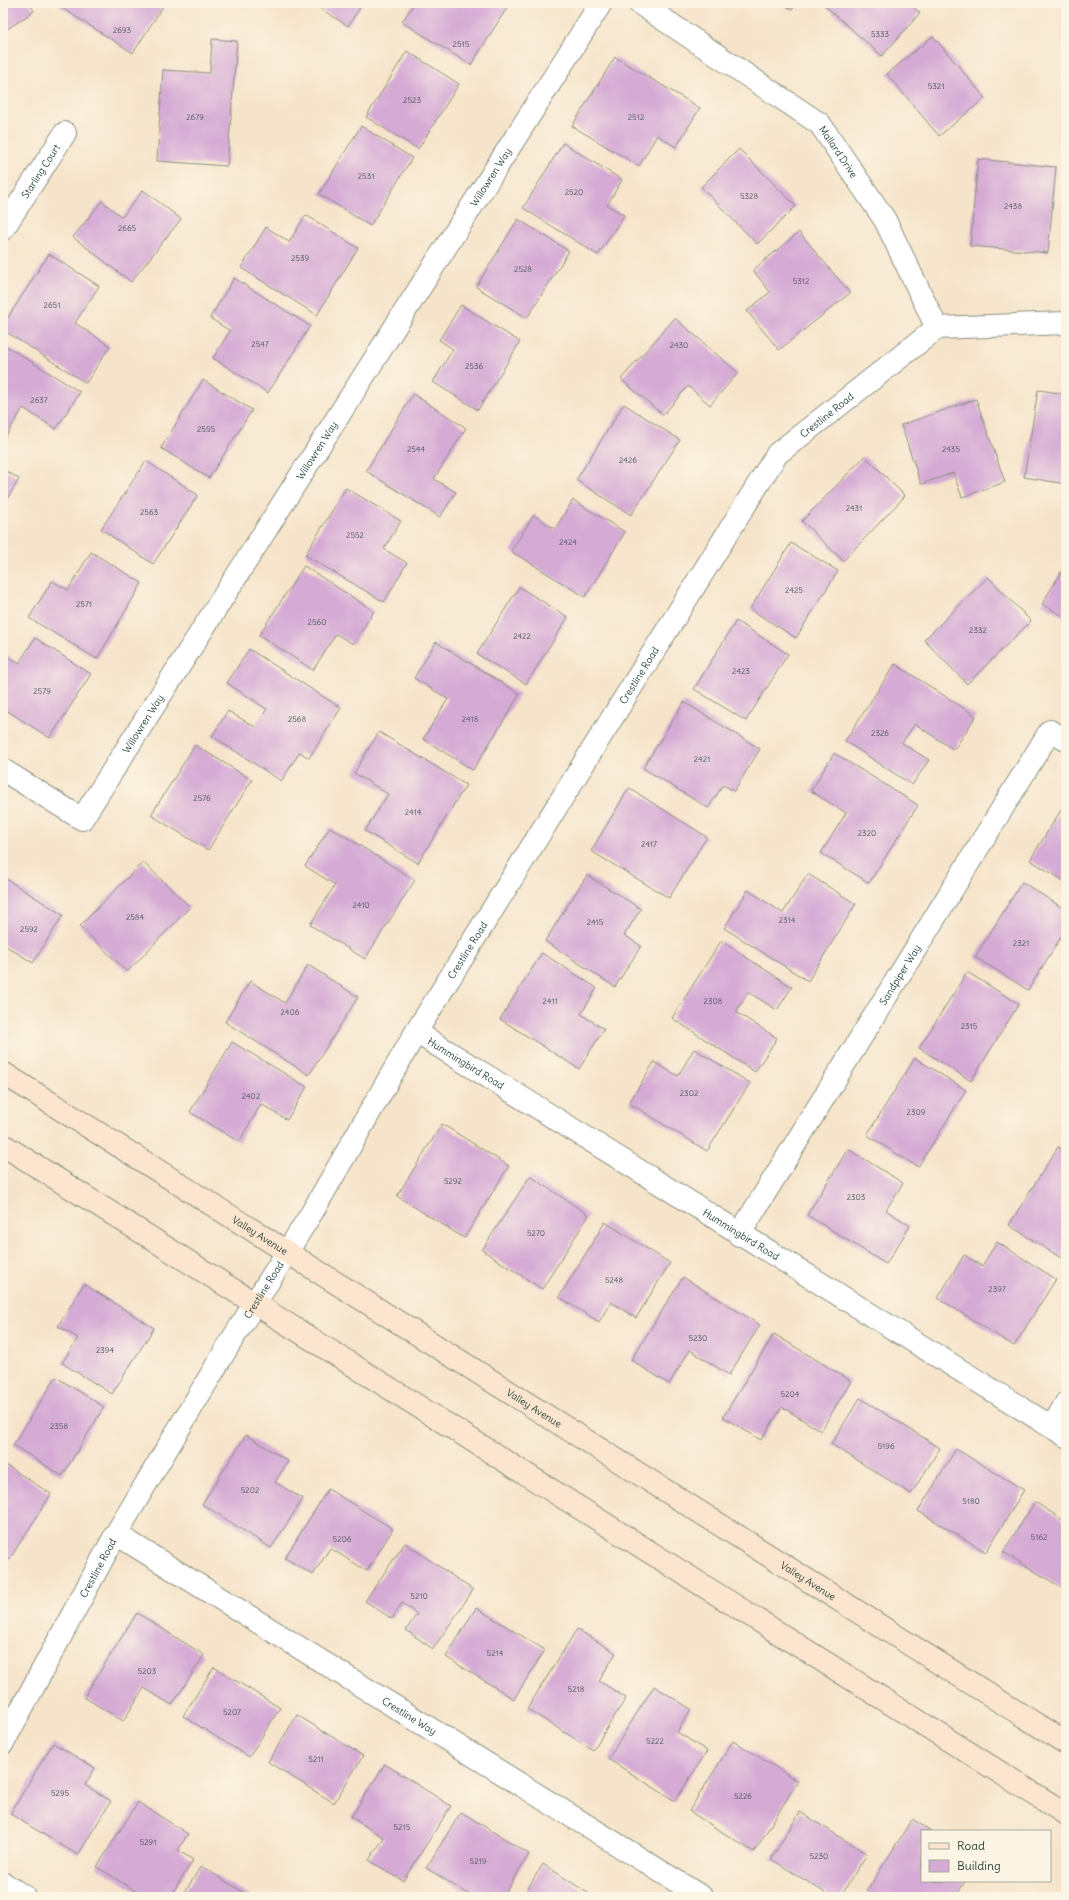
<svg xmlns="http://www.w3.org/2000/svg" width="1069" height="1900" viewBox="0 0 1069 1900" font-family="Delius,sans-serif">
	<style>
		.building { fill: #d5aad5 }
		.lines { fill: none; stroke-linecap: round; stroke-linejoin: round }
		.street-casing { stroke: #8a907f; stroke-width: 24 }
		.secondary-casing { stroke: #8a907f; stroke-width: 24 }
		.street { stroke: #fff; stroke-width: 22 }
		.secondary { stroke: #fce5cf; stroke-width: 22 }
		.labels { text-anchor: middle; stroke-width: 3.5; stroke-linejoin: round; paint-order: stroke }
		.number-label { font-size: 8px; fill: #4c585c }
		.street-label { font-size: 10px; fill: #1f3d34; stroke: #fcf5e5 }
	</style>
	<rect width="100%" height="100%" fill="#fcf5e5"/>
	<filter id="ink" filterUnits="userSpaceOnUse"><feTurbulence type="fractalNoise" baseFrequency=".025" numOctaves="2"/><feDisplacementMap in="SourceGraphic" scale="8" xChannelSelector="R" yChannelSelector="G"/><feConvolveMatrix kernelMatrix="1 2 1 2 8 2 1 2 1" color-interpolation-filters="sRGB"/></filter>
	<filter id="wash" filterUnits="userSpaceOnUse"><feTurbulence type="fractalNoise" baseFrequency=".012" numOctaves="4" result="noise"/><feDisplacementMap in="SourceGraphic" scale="16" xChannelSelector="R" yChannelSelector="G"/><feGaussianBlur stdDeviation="0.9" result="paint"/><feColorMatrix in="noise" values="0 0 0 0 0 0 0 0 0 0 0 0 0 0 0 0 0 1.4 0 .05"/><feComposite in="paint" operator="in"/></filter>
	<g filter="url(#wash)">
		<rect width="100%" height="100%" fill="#f6e4ca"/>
		<g id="blocks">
			<g class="building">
				<path d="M3 3H29L34 11 3 32Z"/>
				<path d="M61 3H165L133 53 59 6Z"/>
				<path d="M312 3H363L348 26Z"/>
				<path d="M414 3H510L471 65 402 22Z"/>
				<path d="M782 3H797L792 10Z"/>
				<path d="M825 3H909L920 13 882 56 824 5Z"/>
				<path d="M933 36 985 98 939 136 887 74Z"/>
				<path d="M212 39 237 41 227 166 157 161 163 70 210 73Z"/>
				<path d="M407 51 459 84 418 149 366 117Z"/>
				<path d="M615 57 700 108 676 147 657 135 639 166 572 126Z"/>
				<path d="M361 126 412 158 370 226 319 194Z"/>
				<path d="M563 143 622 180 607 205 624 215 598 255 523 208Z"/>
				<path d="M739 149 796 206 757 244 701 187Z"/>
				<path d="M978 159 1056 167 1048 253 970 246Z"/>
				<path d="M143 190 181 219 131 282 73 237 102 201 122 217Z"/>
				<path d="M306 215 358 248 317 315 241 268 266 227 289 242Z"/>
				<path d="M518 219 569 251 527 318 476 287Z"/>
				<path d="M799 232 850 293 779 350 747 311 770 292 753 270Z"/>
				<path d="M49 254 99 286 75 323 110 346 86 383 3 330V325Z"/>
				<path d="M234 278 310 326 268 393 213 358 230 331 210 318Z"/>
				<path d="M461 305 520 342 478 410 433 382 453 349 439 340Z"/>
				<path d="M675 318 738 373 710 405 688 386 663 415 621 379Z"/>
				<path d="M3 344 80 392 56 429 23 408 3 441Z"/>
				<path d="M203 380 252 410 209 478 161 448Z"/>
				<path d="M1038 390 1066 394V484L1024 477Z"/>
				<path d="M413 394 466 428 434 479 456 492 440 517 366 471Z"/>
				<path d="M976 399 1005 482 962 497 953 473 921 484 901 425Z"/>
				<path d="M624 404 680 440 631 515 576 480Z"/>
				<path d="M865 456 905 496 843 561 802 521Z"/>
				<path d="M146 461 198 495 153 564 101 529Z"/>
				<path d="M3 469 19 479 3 506Z"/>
				<path d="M346 488 401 521 384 549 407 563 384 602 305 555Z"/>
				<path d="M573 500 625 532 585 597 511 551 534 515 555 529Z"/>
				<path d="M791 543 838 571 796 638 750 609Z"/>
				<path d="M91 552 142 583 97 659 29 618 52 581 68 590Z"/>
				<path d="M1066 564V618L1042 604Z"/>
				<path d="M304 566 374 611 353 644 336 634 313 670 259 635Z"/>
				<path d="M988 577 1031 621 967 684 924 640Z"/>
				<path d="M519 587 568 617 526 684 477 654Z"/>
				<path d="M736 621 788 654 746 721 694 689Z"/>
				<path d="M35 638 91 674 50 738 3 708V653L19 663Z"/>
				<path d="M436 642 520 694 473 770 423 739 448 699 414 678Z"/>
				<path d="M249 649 341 708 309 758 300 752 281 781 212 736 228 711 255 727 267 709 227 683Z"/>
				<path d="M895 664 976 716 954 750 915 724 902 743 929 760 912 785 845 741Z"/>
				<path d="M684 702 760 749 734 791 723 785 708 808 643 768Z"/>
				<path d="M379 732 466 785 418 863 365 831 388 794 354 773Z"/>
				<path d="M195 745 252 780 208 850 151 815Z"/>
				<path d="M834 753 918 805 869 883 821 853 846 813 811 791Z"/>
				<path d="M629 788 707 837 669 898 591 851Z"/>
				<path d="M1066 802V882L1030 860Z"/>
				<path d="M330 827 415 880 365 959 310 925 335 885 305 866Z"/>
				<path d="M143 862 190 907 127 972 80 926Z"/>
				<path d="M808 874 856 904 808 981 724 928 748 890 783 913Z"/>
				<path d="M587 875 641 909 624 935 641 946 615 987 545 941Z"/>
				<path d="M3 877 63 915 33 963 3 944Z"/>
				<path d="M1022 882 1066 910V929L1028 990 975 957Z"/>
				<path d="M721 941 792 987 777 1010 748 992 736 1012 777 1038 755 1072 672 1018Z"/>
				<path d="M542 953 597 988 581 1014 604 1029 579 1069 500 1019Z"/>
				<path d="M308 965 358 997 309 1075 225 1022 250 981 285 1003Z"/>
				<path d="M967 972 1019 1004 971 1081 919 1048Z"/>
				<path d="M232 1042 307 1087 287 1120 261 1104 239 1142 190 1112Z"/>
				<path d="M694 1049 750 1083 707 1151 629 1103 654 1062 678 1076Z"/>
				<path d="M915 1058 966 1090 918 1167 867 1135Z"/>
				<path d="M442 1124 509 1166 464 1238 397 1196Z"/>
				<path d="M1058 1147 1066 1152V1250L1061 1258 1009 1225Z"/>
				<path d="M848 1149 903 1183 886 1210 910 1226 886 1264 807 1215Z"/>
				<path d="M530 1176 589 1215 542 1289 482 1250Z"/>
				<path d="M605 1222 670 1263 636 1318 611 1302 599 1322 559 1297Z"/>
				<path d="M997 1242 1056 1279 1014 1346 938 1298 964 1255 982 1266Z"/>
				<path d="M683 1277 760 1325 729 1375 690 1350 669 1384 631 1360Z"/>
				<path d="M84 1284 154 1328 112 1394 62 1363 78 1338 58 1326Z"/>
				<path d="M774 1334 851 1381 821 1431 782 1407 761 1440 723 1417Z"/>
				<path d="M56 1377 104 1407 62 1476 13 1445Z"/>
				<path d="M860 1398 940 1448 911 1494 831 1444Z"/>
				<path d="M246 1435 288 1461 275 1482 303 1499 271 1548 202 1504Z"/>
				<path d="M956 1449 1024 1490 986 1552 918 1511Z"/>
				<path d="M3 1463 51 1494 9 1560 3 1557Z"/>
				<path d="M328 1489 393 1529 367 1571 330 1548 313 1575 285 1558Z"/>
				<path d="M1035 1502 1066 1522V1582L1062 1588 1003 1552Z"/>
				<path d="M405 1543 473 1590 433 1649 406 1630 417 1614 402 1603 392 1619 365 1601Z"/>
				<path d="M476 1608 545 1650 514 1699 446 1657Z"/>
				<path d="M137 1613 204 1655 172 1705 144 1688 123 1721 84 1697Z"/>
				<path d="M577 1629 616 1653 599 1681 626 1698 593 1750 527 1709Z"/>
				<path d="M214 1667 280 1708 249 1757 183 1716Z"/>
				<path d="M654 1686 691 1709 677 1732 707 1751 675 1801 608 1759Z"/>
				<path d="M297 1715 363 1756 334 1803 268 1762Z"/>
				<path d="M733 1741 798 1781 754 1852 689 1811Z"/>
				<path d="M53 1743 95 1768 85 1785 111 1801 78 1855 10 1814Z"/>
				<path d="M385 1764 451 1806 403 1881 369 1860 384 1838 351 1817Z"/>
				<path d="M138 1802 188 1834 178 1850 193 1860 170 1897H145L97 1867Z"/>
				<path d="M461 1812 529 1854 503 1897H473L426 1868Z"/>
				<path d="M800 1812 867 1854 840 1897H832L771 1859Z"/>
				<path d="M912 1819 931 1831H922V1881H965L956 1897H877L867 1891Z"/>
				<path d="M543 1864 594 1897H522Z"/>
				<path d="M201 1866 251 1897H182Z"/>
			</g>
		</g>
	</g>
	<g filter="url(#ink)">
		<use href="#blocks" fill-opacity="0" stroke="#8a907f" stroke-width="1"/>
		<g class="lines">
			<g class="street-casing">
				<g id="street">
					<path id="s1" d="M639 3 820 124 885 220 937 328"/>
					<path id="s2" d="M3 229 65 133"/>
					<path id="s3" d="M3 770 82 819 601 3"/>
					<path id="s4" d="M416 1032 1066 1436"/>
					<path id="s5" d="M739 1235 1050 731 1066 740"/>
					<path d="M1052 1427 1066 1403"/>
					<path id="s6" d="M116 1534 702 1897"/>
					<path id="s7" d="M3 1743 116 1534 230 1343 314 1209 416 1032 777 454 937 328 1066 323"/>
					<path d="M3 1883 25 1897"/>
				</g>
			</g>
			<g class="secondary-casing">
				<g id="secondary">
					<path id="s8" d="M3 1073 1066 1743"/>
					<path d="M3 1145 1066 1814"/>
				</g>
			</g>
			<use href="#street" class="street"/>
			<use href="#secondary" class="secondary"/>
		</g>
	</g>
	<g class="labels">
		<g class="number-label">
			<text x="122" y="33">2693</text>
			<text x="880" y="37">5333</text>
			<text x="461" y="47">2515</text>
			<text x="936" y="89">5321</text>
			<text x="412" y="103">2523</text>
			<text x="195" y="120">2679</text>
			<text x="636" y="120">2512</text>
			<text x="366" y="179">2531</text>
			<text x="574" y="195">2520</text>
			<text x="749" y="199">5328</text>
			<text x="1013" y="209">2438</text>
			<text x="127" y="231">2665</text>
			<text x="300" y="261">2539</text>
			<text x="523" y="272">2528</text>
			<text x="801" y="284">5312</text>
			<text x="52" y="308">2651</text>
			<text x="260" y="347">2547</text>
			<text x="679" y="348">2430</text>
			<text x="474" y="369">2536</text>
			<text x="39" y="403">2637</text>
			<text x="206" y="432">2555</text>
			<text x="416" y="452">2544</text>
			<text x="951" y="452">2435</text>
			<text x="628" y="463">2426</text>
			<text x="854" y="511">2431</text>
			<text x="149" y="515">2563</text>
			<text x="355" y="538">2552</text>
			<text x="568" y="545">2424</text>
			<text x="794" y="593">2425</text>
			<text x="84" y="607">2571</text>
			<text x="317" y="625">2560</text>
			<text x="978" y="633">2332</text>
			<text x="522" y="639">2422</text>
			<text x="741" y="674">2423</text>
			<text x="42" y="694">2579</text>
			<text x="297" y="722">2568</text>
			<text x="470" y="722">2418</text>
			<text x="880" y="736">2326</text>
			<text x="702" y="762">2421</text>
			<text x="202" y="801">2576</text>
			<text x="413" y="815">2414</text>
			<text x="867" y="836">2320</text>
			<text x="649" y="847">2417</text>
			<text x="361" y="908">2410</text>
			<text x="135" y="920">2584</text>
			<text x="787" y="923">2314</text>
			<text x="595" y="925">2415</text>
			<text x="29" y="932">2592</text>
			<text x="1021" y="946">2321</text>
			<text x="550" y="1004">2411</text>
			<text x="713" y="1004">2308</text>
			<text x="290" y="1015">2406</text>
			<text x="969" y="1029">2315</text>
			<text x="689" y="1096">2302</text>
			<text x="251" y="1099">2402</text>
			<text x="916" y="1115">2309</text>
			<text x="453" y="1184">5292</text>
			<text x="856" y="1200">2303</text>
			<text x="536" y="1236">5270</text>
			<text x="614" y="1283">5248</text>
			<text x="997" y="1292">2397</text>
			<text x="698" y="1341">5230</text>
			<text x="105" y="1353">2394</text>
			<text x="790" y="1397">5204</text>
			<text x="59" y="1429">2358</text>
			<text x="886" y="1449">5196</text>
			<text x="250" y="1493">5202</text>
			<text x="971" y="1504">5180</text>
			<text x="1039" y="1540">5162</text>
			<text x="342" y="1542">5206</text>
			<text x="419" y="1599">5210</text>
			<text x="495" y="1656">5214</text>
			<text x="147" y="1674">5203</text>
			<text x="576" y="1692">5218</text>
			<text x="232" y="1715">5207</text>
			<text x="655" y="1744">5222</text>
			<text x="316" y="1762">5211</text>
			<text x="60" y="1796">5295</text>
			<text x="743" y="1799">5226</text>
			<text x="402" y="1830">5215</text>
			<text x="148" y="1845">5291</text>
			<text x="819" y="1859">5230</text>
			<text x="478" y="1864">5219</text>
		</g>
		<g class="street-label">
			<text dy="4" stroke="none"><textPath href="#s1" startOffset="251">Mallard Drive</textPath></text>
			<text dy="4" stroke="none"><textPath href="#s2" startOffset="69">Starling Court</textPath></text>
			<text dy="4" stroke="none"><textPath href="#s3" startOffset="854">Willowren Way</textPath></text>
			<text dy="4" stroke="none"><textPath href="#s7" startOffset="1567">Crestline Road</textPath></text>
			<text dy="4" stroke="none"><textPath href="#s3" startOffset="530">Willowren Way</textPath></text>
			<text dy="4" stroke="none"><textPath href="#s7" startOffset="1243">Crestline Road</textPath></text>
			<text dy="4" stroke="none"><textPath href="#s3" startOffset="206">Willowren Way</textPath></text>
			<text dy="4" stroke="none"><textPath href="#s7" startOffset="919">Crestline Road</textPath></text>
			<text dy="4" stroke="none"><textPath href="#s5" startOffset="306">Sandpiper Way</textPath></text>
			<text dy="4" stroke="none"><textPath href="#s4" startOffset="59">Hummingbird Road</textPath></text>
			<text dy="4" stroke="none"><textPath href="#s8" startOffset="304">Valley Avenue</textPath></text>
			<text dy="4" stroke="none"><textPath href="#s4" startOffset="383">Hummingbird Road</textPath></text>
			<text dy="4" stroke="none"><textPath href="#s7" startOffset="523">Crestline Road</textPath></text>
			<text dy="4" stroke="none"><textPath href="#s8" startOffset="628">Valley Avenue</textPath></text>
			<text dy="4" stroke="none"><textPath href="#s7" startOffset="199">Crestline Road</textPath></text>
			<text dy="4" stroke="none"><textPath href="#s8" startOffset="952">Valley Avenue</textPath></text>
			<text dy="4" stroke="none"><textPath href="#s6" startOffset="345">Crestline Way</textPath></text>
		</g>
	</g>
	<rect width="1069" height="1900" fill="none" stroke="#fcf5e5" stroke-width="16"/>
	<rect x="921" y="1830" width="130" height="52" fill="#fcf5e5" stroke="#a4ab9e"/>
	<rect x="929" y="1843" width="20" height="6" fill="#fce5cf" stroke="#a4ab9e"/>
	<text x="957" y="1850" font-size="12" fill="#1f3d34">Road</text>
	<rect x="929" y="1860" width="20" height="12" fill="#d5aad5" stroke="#a4ab9e"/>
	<text x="957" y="1870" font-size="12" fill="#1f3d34">Building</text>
</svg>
